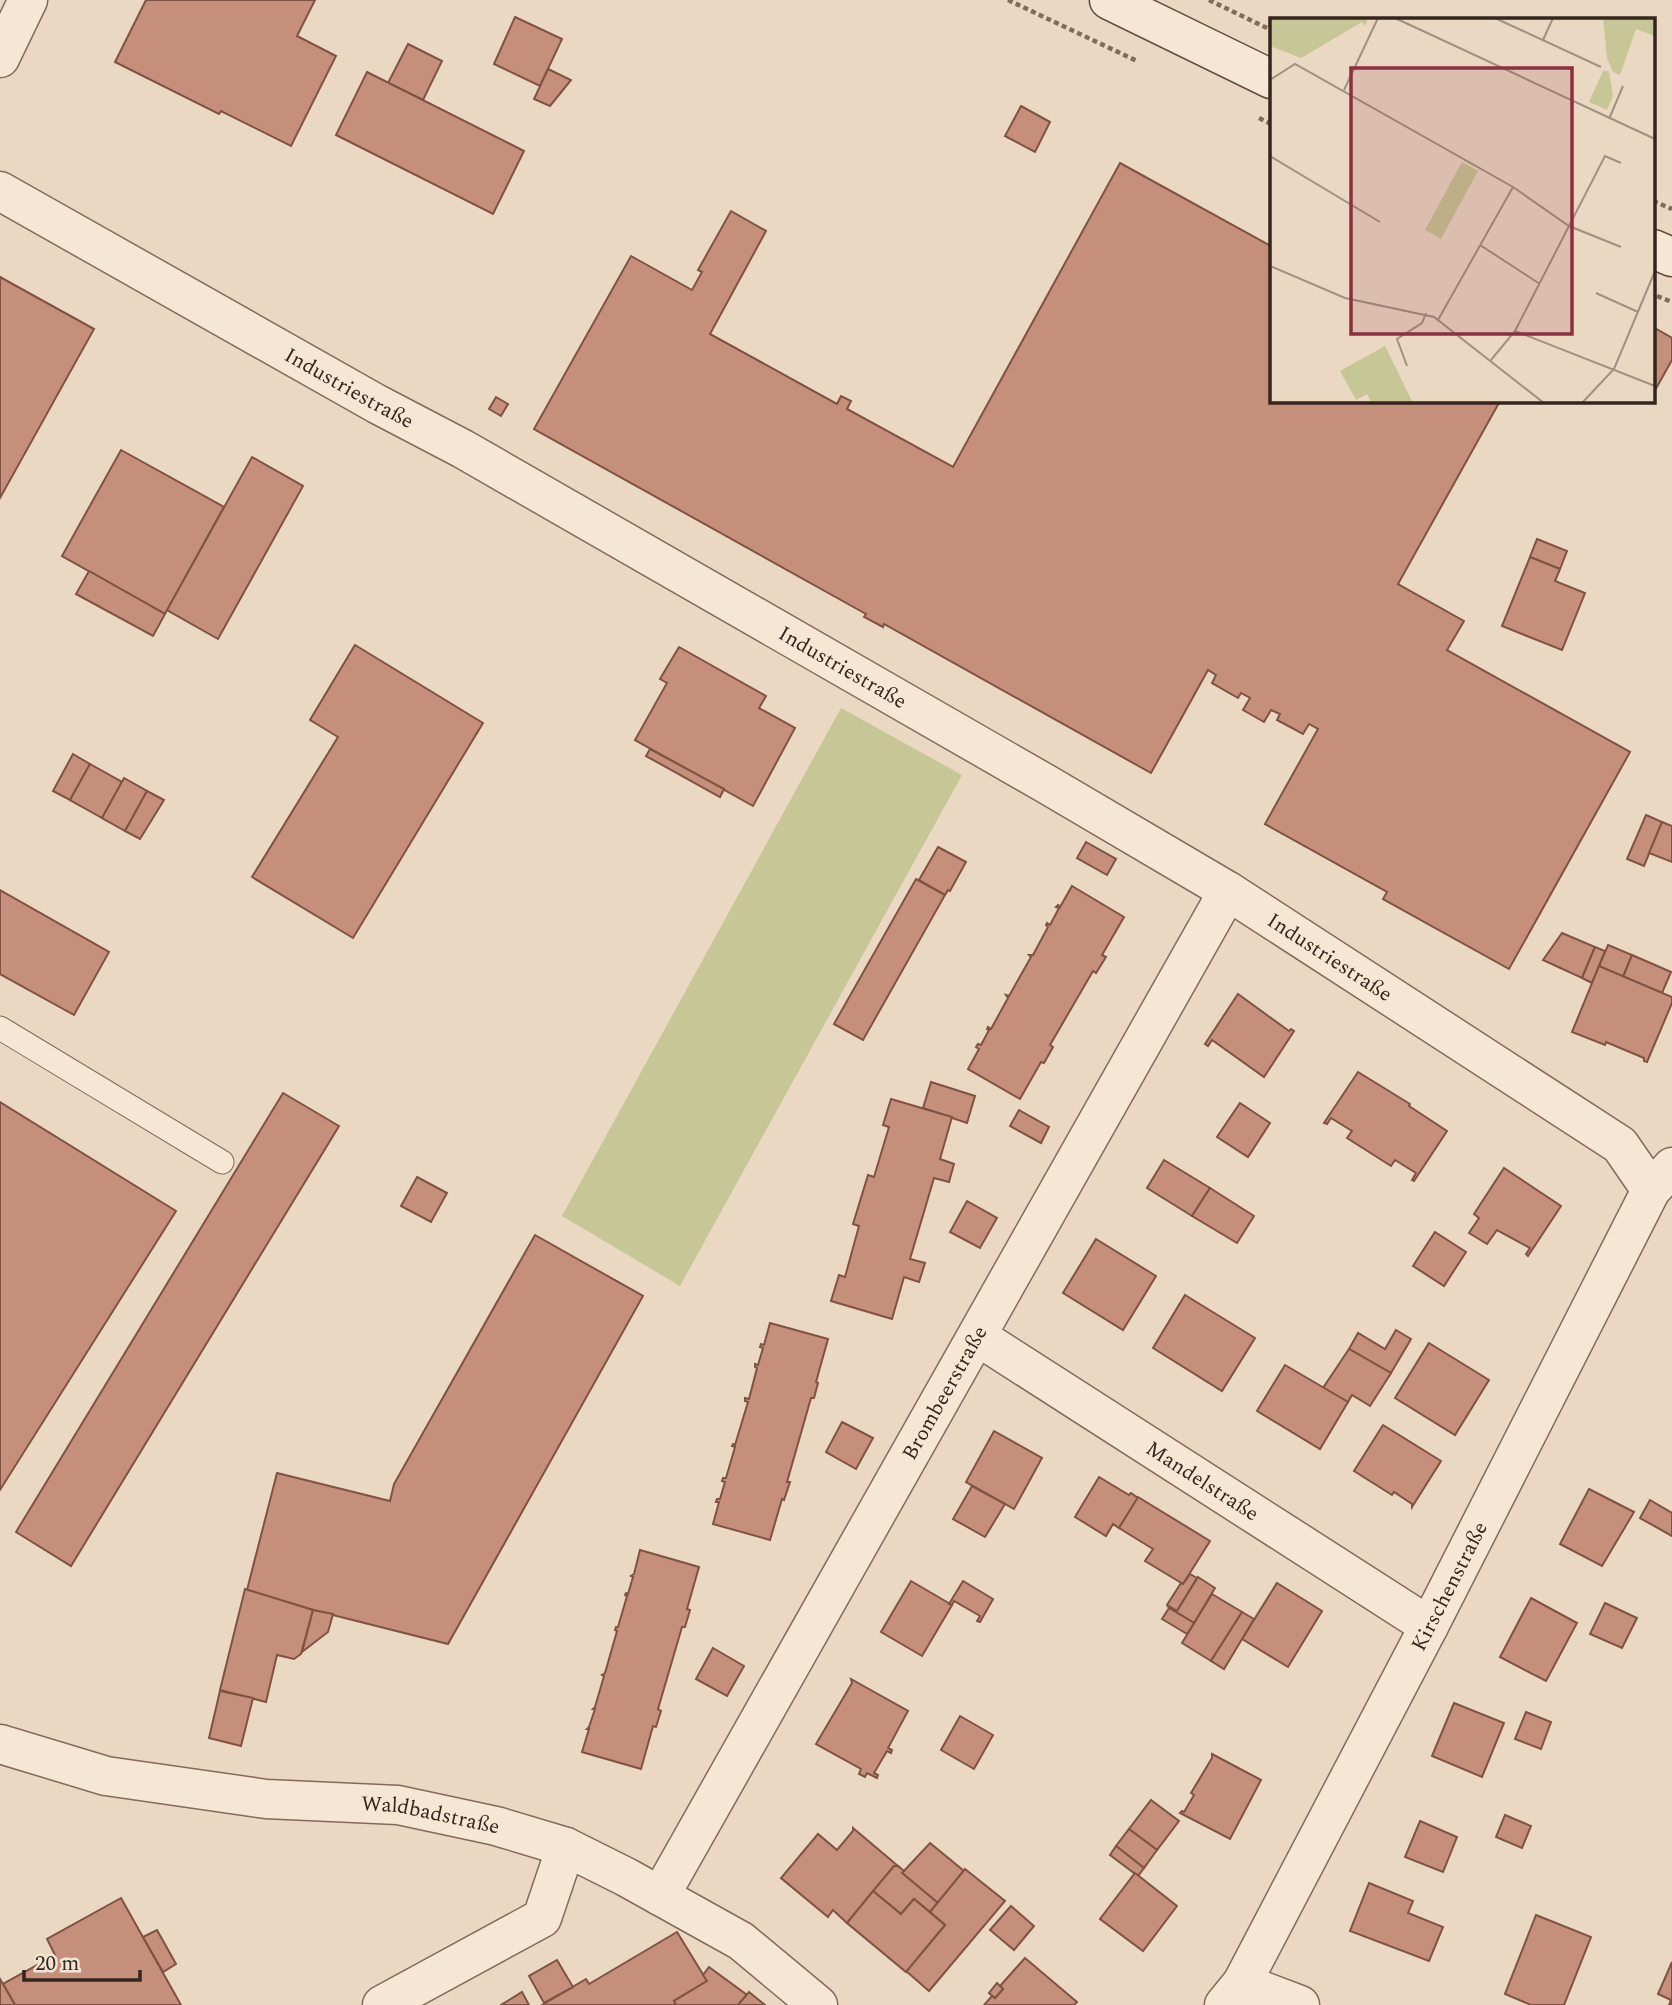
<svg xmlns="http://www.w3.org/2000/svg" width="1672" height="2005" viewBox="0 0 1672 2005" font-family="Spectral,serif">
	<style>
		.green { fill: #c7c697 }
		.building { fill: #c68f7b; stroke: #805243; stroke-width: 2 }
		.lines { fill: none; stroke-linecap: round; stroke-linejoin: round }
		.lane-casing { stroke: #836a5b; stroke-width: 25 }
		.street-casing { stroke: #836a5b; stroke-width: 41 }
		.secondary-casing { stroke: #654c3e; stroke-width: 41 }
		.path { stroke: #836a5b; stroke-width: 4.5; stroke-dasharray: 5 3.5; stroke-linecap: butt }
		.lane { stroke: #f6e7d5; stroke-width: 23 }
		.street { stroke: #f6e7d5; stroke-width: 38 }
		.secondary { stroke: #f6e7d5; stroke-width: 38 }
		.labels { text-anchor: middle; stroke-width: 5; stroke-linejoin: round; paint-order: stroke }
		.street-label { font-size: 21px; fill: #34251e; stroke: #f2e4d1 }
		.inset-road { fill: none; stroke: #a19080; stroke-width: 2 }
		.view { fill: #8d2f3e; fill-opacity: 0.15; stroke: #8d2f3e; stroke-width: 3.5 }
		.inset-edge { fill: none; stroke: #34251e; stroke-width: 3.5 }
	</style>
	<rect width="100%" height="100%" fill="#ead8c2"/>
	<path class="green" d="M841 708 962 775 680 1286 562 1216Z"/>
	<g class="building">
		<path d="M146 0H315L297 36 336 56 291 146 221 111 219 114 115 62Z"/>
		<path d="M515 17 562 39 540 86 494 64Z"/>
		<path d="M408 44 442 61 423 100 388 83Z"/>
		<path d="M548 69 571 80 550 106 534 99Z"/>
		<path d="M367 72 524 151 493 214 336 135Z"/>
		<path d="M1021 106 1050 122 1035 152 1005 136Z"/>
		<path d="M1120 163 1271 246V401H1500L1398 584 1464 621 1447 650 1630 752 1509 969 1383 899 1387 892 1265 824 1318 729 1309 724 1303 734 1277 720 1280 714 1271 710 1264 722 1243 710 1250 698 1241 693 1238 698 1212 683 1216 675 1208 670 1151 773 884 624 883 627 864 617 866 614 534 429 631 256 692 290 702 272 698 270 731 211 766 231 710 334 837 404 841 396 851 401 847 409 953 467Z"/>
		<path d="M0 277 94 329 0 498Z"/>
		<path d="M1653 327 1672 338V360L1653 394Z"/>
		<path d="M496 397 508 404 501 416 489 409Z"/>
		<path d="M121 450 224 507 165 614 62 556Z"/>
		<path d="M252 457 303 486 218 639 167 610Z"/>
		<path d="M1537 539 1567 551 1560 569 1530 557Z"/>
		<path d="M1530 557 1560 569 1555 581 1585 593 1562 650 1502 626Z"/>
		<path d="M89 571 165 614 153 636 76 594Z"/>
		<path d="M355 645 483 723 353 938 252 877 338 737 310 720Z"/>
		<path d="M679 647 766 696 759 708 795 728 753 806 635 740 667 683 660 679Z"/>
		<path d="M650 749 724 789 720 797 646 756Z"/>
		<path d="M73 754 90 764 70 800 53 791Z"/>
		<path d="M90 764 122 782 102 818 70 800Z"/>
		<path d="M124 778 147 791 125 831 102 818Z"/>
		<path d="M147 791 164 800 140 839 125 831Z"/>
		<path d="M1646 815 1662 822 1644 866 1627 859Z"/>
		<path d="M1662 822 1672 826V862L1649 853Z"/>
		<path d="M1086 842 1116 859 1107 875 1077 858Z"/>
		<path d="M938 847 966 862 950 891 948 890 945 895 919 880Z"/>
		<path d="M916 879 945 895 863 1040 834 1024Z"/>
		<path d="M1072 886 1124 917 1102 955 1106 957 1096 973 1093 971 1050 1045 1053 1047 1044 1063 1041 1062 1020 1099 968 1069 979 1049 976 1047 978 1044 981 1045 989 1030 987 1029 988 1027 991 1029 1008 998 1006 995 1009 996 1031 957 1029 955H1033L1048 927 1046 925 1047 923 1050 925 1059 908 1056 907 1058 905 1060 907Z"/>
		<path d="M0 890 109 952 74 1015 0 974Z"/>
		<path d="M1562 933 1595 947 1582 978 1543 960Z"/>
		<path d="M1608 945 1632 955 1623 977 1599 966Z"/>
		<path d="M1595 947 1605 951 1592 983 1582 978Z"/>
		<path d="M1632 955 1671 972 1662 993 1623 977Z"/>
		<path d="M1599 966 1672 997V1003L1647 1062 1644 1061V1058L1606 1042 1605 1045 1572 1032Z"/>
		<path d="M1238 994 1289 1031 1291 1029 1294 1031 1264 1077 1212 1040 1208 1046 1205 1044Z"/>
		<path d="M1358 1072 1410 1104 1409 1106 1447 1131 1414 1181 1412 1180 1416 1173 1395 1160 1391 1166 1347 1138 1352 1131 1331 1118 1327 1124 1324 1123Z"/>
		<path d="M931 1082 975 1096 967 1123 923 1108Z"/>
		<path d="M283 1093 339 1126 71 1566 16 1532Z"/>
		<path d="M891 1099 952 1117 940 1159 954 1164 949 1182 934 1178 910 1259 925 1263 919 1282 904 1277 892 1319 831 1301 839 1275 845 1277 859 1226 853 1224 868 1175 874 1177 889 1127 883 1125Z"/>
		<path d="M0 1102 176 1211 0 1490Z"/>
		<path d="M1240 1103 1270 1123 1248 1157 1217 1137Z"/>
		<path d="M1019 1110 1049 1127 1041 1143 1010 1126Z"/>
		<path d="M1164 1160 1210 1188 1192 1216 1147 1188Z"/>
		<path d="M1504 1168 1561 1206 1528 1256 1526 1254 1530 1248 1497 1230 1487 1244 1469 1233 1479 1218 1474 1214Z"/>
		<path d="M417 1177 447 1193 431 1222 401 1206Z"/>
		<path d="M1210 1188 1254 1216 1237 1243 1192 1216Z"/>
		<path d="M967 1201 997 1218 980 1248 950 1232Z"/>
		<path d="M1435 1232 1466 1252 1444 1286 1413 1266Z"/>
		<path d="M535 1235 643 1296 448 1644 313 1610 247 1590 277 1473 390 1501 394 1484Z"/>
		<path d="M1096 1239 1156 1276 1123 1330 1063 1293Z"/>
		<path d="M1185 1295 1255 1338 1222 1391 1153 1348Z"/>
		<path d="M770 1323 828 1339 816 1382 818 1383 814 1398H811L787 1482H790L784 1500 782 1499 770 1540 713 1524 719 1502H716L717 1499H720L725 1482 722 1481 723 1478H726L735 1447 732 1446 733 1444 735 1445 748 1402 745 1401V1398L749 1399 757 1368 755 1367V1364L758 1365 763 1348 760 1347 761 1344 764 1345Z"/>
		<path d="M1396 1330 1411 1339 1391 1373 1349 1349 1358 1333 1385 1349Z"/>
		<path d="M1429 1343 1489 1380 1455 1435 1395 1398Z"/>
		<path d="M1349 1349 1391 1373 1370 1406 1352 1395 1348 1402 1323 1388Z"/>
		<path d="M1285 1365 1348 1402 1320 1449 1257 1411Z"/>
		<path d="M842 1422 873 1438 856 1469 826 1452Z"/>
		<path d="M1383 1425 1441 1461 1412 1507V1504L1394 1492 1392 1495 1354 1471Z"/>
		<path d="M994 1431 1042 1458 1014 1509 966 1482Z"/>
		<path d="M1099 1477 1129 1495 1131 1493 1138 1498 1119 1528 1113 1524 1106 1536 1075 1517Z"/>
		<path d="M972 1486 1005 1504 985 1537 953 1519Z"/>
		<path d="M1589 1489 1634 1512 1602 1566 1560 1544Z"/>
		<path d="M1138 1497 1210 1541 1183 1584 1145 1561 1153 1549 1119 1528Z"/>
		<path d="M1650 1500 1672 1513V1536L1640 1518Z"/>
		<path d="M640 1550 699 1567 687 1609 690 1610 685 1627H682L658 1709 661 1711 656 1727 653 1726 641 1769 582 1752 589 1729H587L589 1727 595 1709H593L595 1707 604 1676 602 1675 605 1673 617 1631 615 1630 616 1627H618L627 1596 625 1595 626 1593 628 1594 633 1577 631 1576 634 1574Z"/>
		<path d="M1190 1574 1197 1578 1177 1611 1167 1605 1181 1583 1183 1584Z"/>
		<path d="M1198 1577 1215 1588 1194 1623 1167 1606 1177 1611Z"/>
		<path d="M911 1581 952 1605 922 1656 881 1632Z"/>
		<path d="M963 1581 993 1599 980 1622 977 1621 980 1616 954 1601 952 1605 949 1604Z"/>
		<path d="M1277 1583 1322 1611 1288 1667 1242 1639Z"/>
		<path d="M245 1589 313 1610 301 1654 294 1659 277 1655 266 1702 220 1690Z"/>
		<path d="M1212 1594 1242 1612 1211 1661 1182 1643Z"/>
		<path d="M1531 1598 1577 1623 1546 1681 1500 1657Z"/>
		<path d="M1605 1603 1637 1618 1622 1648 1590 1634Z"/>
		<path d="M1169 1608 1194 1623 1187 1634 1162 1619Z"/>
		<path d="M313 1610 333 1614 328 1632 302 1652Z"/>
		<path d="M1242 1612 1254 1619 1224 1669 1211 1661Z"/>
		<path d="M713 1648 744 1666 727 1696 696 1679Z"/>
		<path d="M851 1679 908 1711 888 1748 892 1750 891 1753 887 1751 874 1773 878 1775 877 1778 867 1773 865 1777 859 1774 861 1769 816 1744 852 1683Z"/>
		<path d="M220 1691 253 1698 241 1746 209 1738Z"/>
		<path d="M1454 1703 1504 1723 1482 1777 1432 1756Z"/>
		<path d="M1526 1712 1551 1722 1541 1749 1515 1739Z"/>
		<path d="M960 1716 993 1735 974 1769 941 1750Z"/>
		<path d="M1212 1754 1261 1780 1230 1839 1180 1813 1182 1811 1184 1812 1194 1795 1191 1793 1212 1758Z"/>
		<path d="M1151 1800 1179 1821 1157 1850 1129 1829Z"/>
		<path d="M1505 1815 1531 1826 1522 1848 1496 1837Z"/>
		<path d="M1420 1821 1457 1837 1443 1872 1405 1857Z"/>
		<path d="M853 1828 898 1866H894L847 1923 833 1910 828 1917 781 1878 818 1834 837 1850 853 1831Z"/>
		<path d="M1129 1829 1157 1850 1144 1868 1116 1846Z"/>
		<path d="M930 1843 964 1871 938 1903 902 1873Z"/>
		<path d="M1116 1846 1144 1868 1138 1876 1110 1855Z"/>
		<path d="M894 1866H898L904 1871 902 1873 938 1903 930 1912 914 1899 901 1914 873 1891Z"/>
		<path d="M965 1869 1005 1901 929 1991 906 1971 945 1925 930 1912Z"/>
		<path d="M1135 1873 1177 1906 1143 1951 1100 1919Z"/>
		<path d="M1369 1883 1413 1901 1408 1913 1443 1927 1429 1961 1350 1931Z"/>
		<path d="M873 1891 901 1914 914 1899 945 1925 906 1972 847 1923Z"/>
		<path d="M121 1898 181 2005H15L3 1984 55 1955 47 1939Z"/>
		<path d="M1011 1906 1034 1926 1014 1950 990 1930Z"/>
		<path d="M1536 1915 1591 1937 1564 2005H1531L1505 1994Z"/>
		<path d="M157 1930 176 1964 163 1972 143 1937Z"/>
		<path d="M677 1932 707 1981 674 2001 676 2005H542L586 1979 589 1984Z"/>
		<path d="M1025 1958 1077 2002 1074 2005H984L992 1996 995 1998 1003 1989 1000 1986Z"/>
		<path d="M557 1960 573 1987 544 2003 529 1976Z"/>
		<path d="M1672 1962V2005H1669L1671 2000 1658 1994Z"/>
		<path d="M709 1967 747 1995 738 2005H676L674 2001 707 1981 703 1975Z"/>
		<path d="M0 1979 3 1984 15 2005H0Z"/>
		<path d="M997 1983 1003 1989 995 1998 989 1993Z"/>
		<path d="M522 1992 529 2005H501Z"/>
		<path d="M749 1992 765 2005H738Z"/>
	</g>
	<g class="lines">
		<g class="lane-casing">
			<path id="lane" d="M0 1028 222 1162"/>
		</g>
		<g class="street-casing">
			<g id="street">
				<path d="M0 58 28 0"/>
				<path id="s1" d="M0 191 377 404 463 449 1048 785 1228 891 1620 1145 1651 1190"/>
				<path id="s2" d="M977 1336 1429 1626"/>
				<path id="s3" d="M0 1744 106 1776 266 1799 398 1805 496 1826 566 1847 626 1877 741 1941 818 2005"/>
				<path id="s4" d="M660 1896 1228 891"/>
				<path d="M1242 1983 1300 2005"/>
				<path d="M382 2005 542 1918 566 1847"/>
				<path id="s5" d="M1224 2005 1242 1983 1429 1626 1651 1190 1672 1167"/>
			</g>
		</g>
		<g class="secondary-casing">
			<g id="secondary">
				<path d="M1109 0 1271 79"/>
				<path d="M1653 249 1672 257"/>
			</g>
		</g>
		<g class="path">
			<path d="M1008 0 1137 61"/>
			<path d="M1209 0 1271 30"/>
			<path d="M1259 118 1271 124"/>
			<path d="M1653 201 1672 209"/>
			<path d="M1657 296 1672 302"/>
		</g>
		<use href="#lane" class="lane"/>
		<use href="#street" class="street"/>
		<use href="#secondary" class="secondary"/>
	</g>
	<g class="labels">
		<g class="street-label">
			<text dy="7" stroke="none"><textPath href="#s1" startOffset="401">Industriestraße</textPath></text>
			<text dy="7" stroke="none"><textPath href="#s1" startOffset="968">Industriestraße</textPath></text>
			<text dy="7" stroke="none"><textPath href="#s1" startOffset="1535">Industriestraße</textPath></text>
			<text dy="7" stroke="none"><textPath href="#s4" startOffset="578">Brombeerstraße</textPath></text>
			<text dy="7" stroke="none"><textPath href="#s2" startOffset="268">Mandelstraße</textPath></text>
			<text dy="7" stroke="none"><textPath href="#s5" startOffset="476">Kirschenstraße</textPath></text>
			<text dy="7" stroke="none"><textPath href="#s3" startOffset="438">Waldbadstraße</textPath></text>
		</g>
	</g>
	<g transform="translate(1270 18)">
		<rect width="385" height="385" fill="#ead8c2"/>
		<path d="M0 0H98L95 8 92 4 31 40 0 28ZM333 0H385V18L366 11 350 57 343 54 337 40ZM333 53H339L343 78 337 92 319 84ZM192 144 208 153 171 221 155 212ZM115 328 143 385H102L97 376 86 382 70 353Z" fill="#c7c697"/>
		<path class="inset-road" d="M125 0 385 121M225 0 331 49M273 22 283 0M0 62 25 46 243 169 299 208 351 229M74 72 108 0M339 101 353 68M0 138 110 204M210 227 270 266M0 248 75 280 164 299 274 385M326 275 368 294M168 302 243 169M245 313 385 368M221 342 245 313 335 138 351 145M137 348 127 321 152 305 156 295M312 385 344 351 385 253"/>
		<path class="view" d="M81 50H302V316H81Z"/>
		<rect width="385" height="385" class="inset-edge"/>
	</g>
	<path d="M24 1970v10h116v-10" fill="none" stroke="#34251e" stroke-width="3.5"/>
	<text x="35" y="1970" font-size="21" fill="#34251e" stroke="#f2e4d1" stroke-width="5" paint-order="stroke">20 m</text>
</svg>
